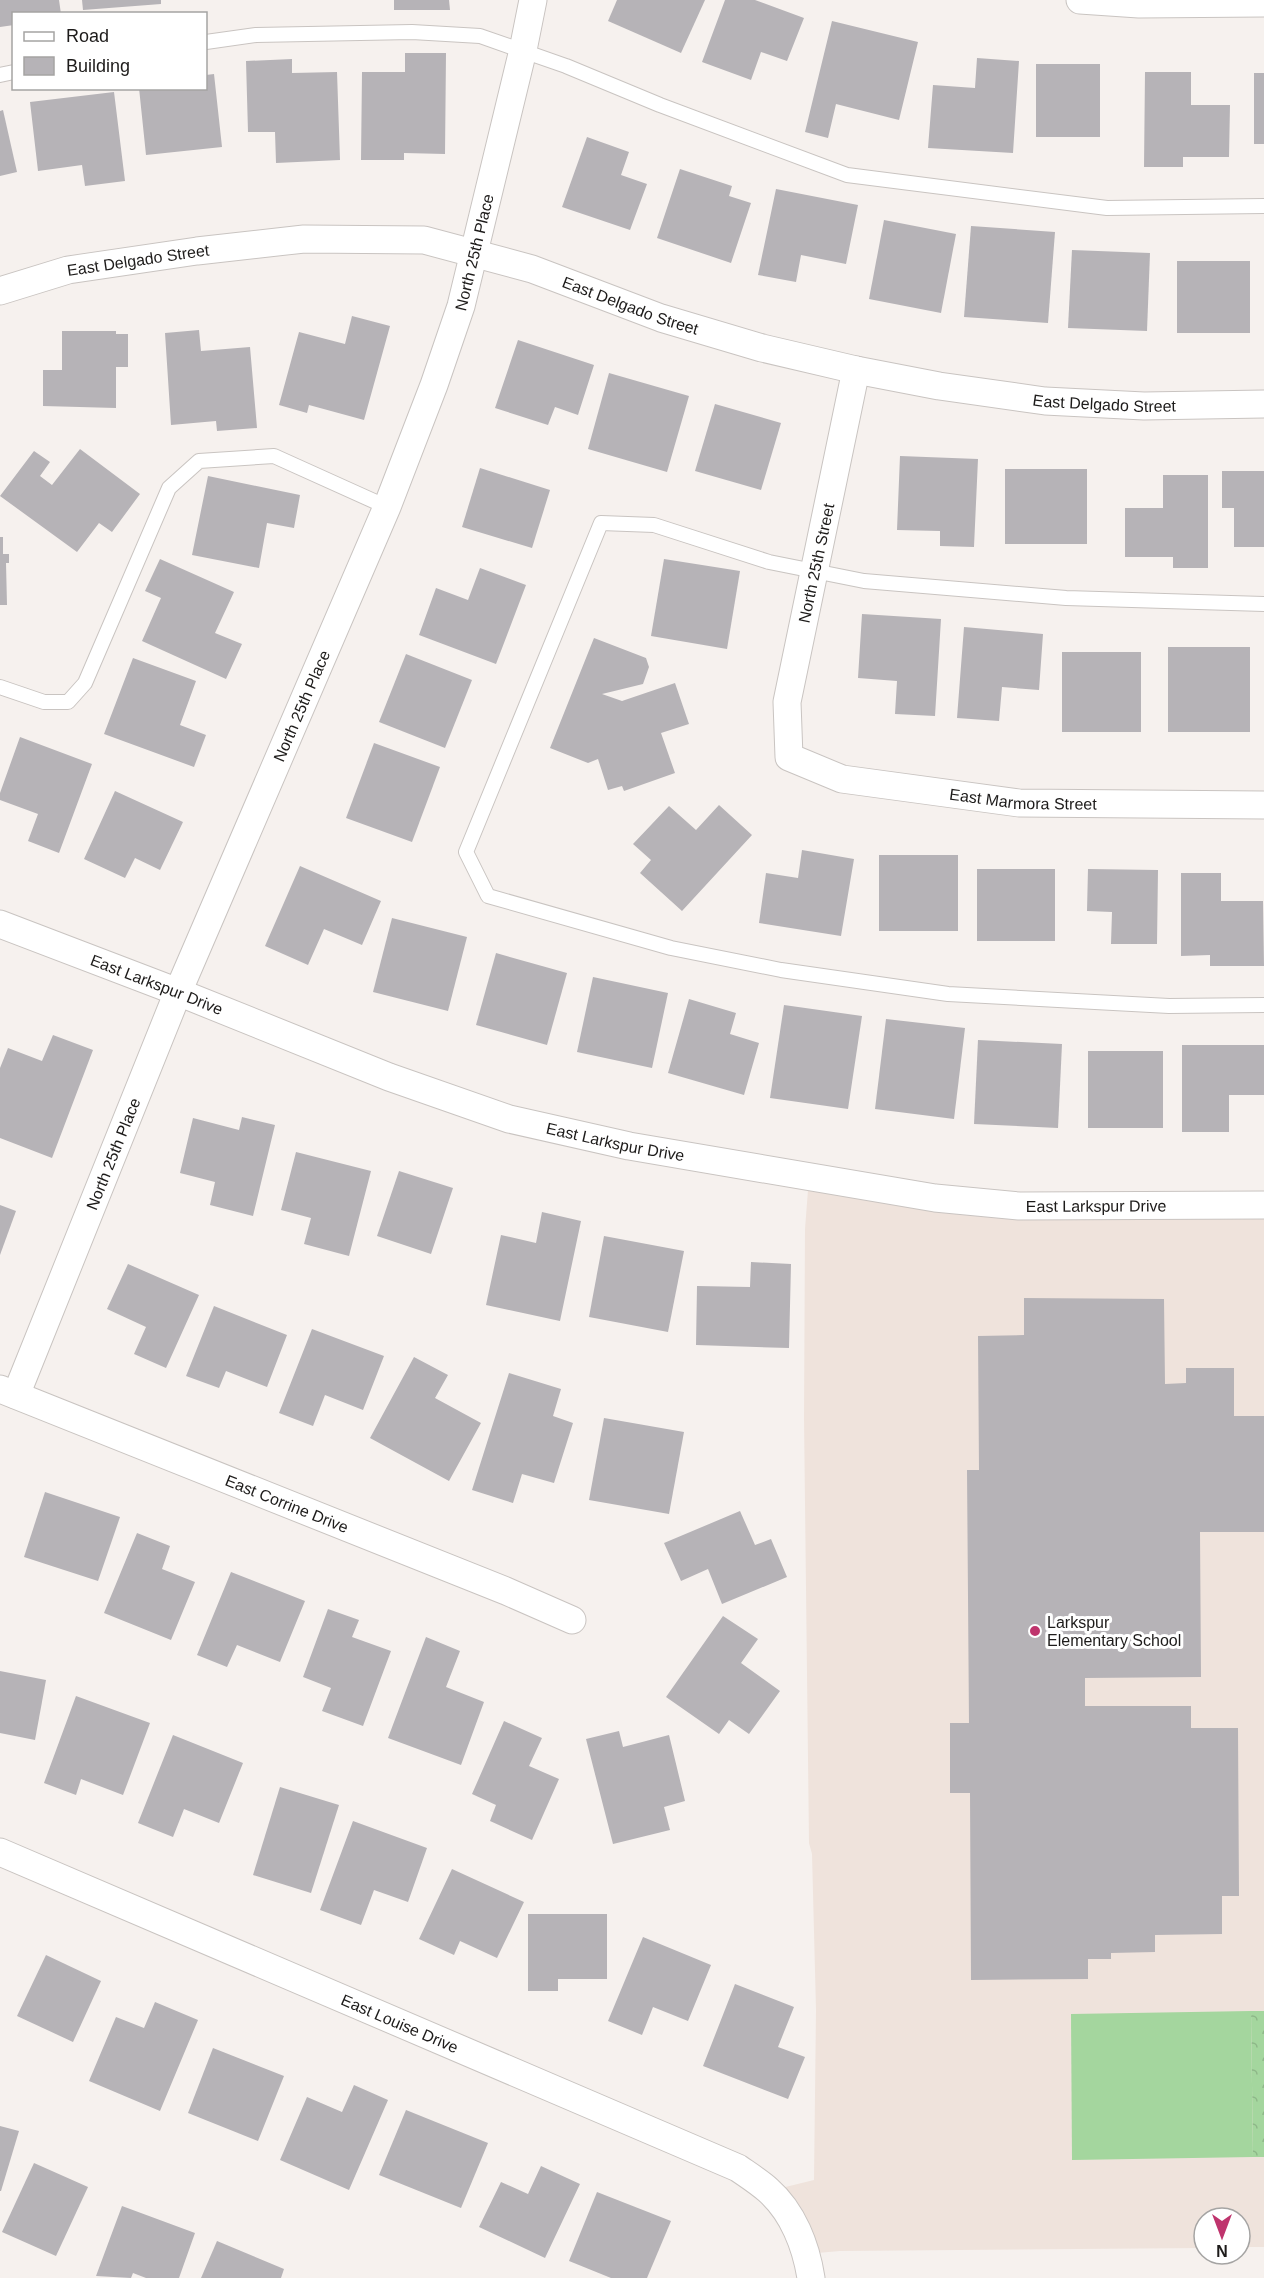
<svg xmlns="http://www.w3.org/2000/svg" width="1264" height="2278" viewBox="0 0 1264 2278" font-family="Helvetica,sans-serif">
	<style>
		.built { fill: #efe3dc }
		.park { fill: url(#park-crowns) }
		.pitch { fill: #a4d69e }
		.building { fill: #b6b3b7 }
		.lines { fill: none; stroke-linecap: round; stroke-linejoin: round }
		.service-casing { stroke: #c9c4c1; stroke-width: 16 }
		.minor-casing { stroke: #c9c4c1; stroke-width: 29 }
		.service { stroke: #fff; stroke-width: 14 }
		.minor { stroke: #fff; stroke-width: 27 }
		.poi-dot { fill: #bf346d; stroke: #fff; stroke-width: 2 }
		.labels { text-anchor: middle; stroke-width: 6; stroke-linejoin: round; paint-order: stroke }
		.street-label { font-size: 16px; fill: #1d1b1a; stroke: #fff }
		.poi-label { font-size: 16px; fill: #1d1b1a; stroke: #fff; text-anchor: start }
	</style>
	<defs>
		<pattern id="park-crowns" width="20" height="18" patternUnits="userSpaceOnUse" patternTransform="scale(1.5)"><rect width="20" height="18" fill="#a4d69e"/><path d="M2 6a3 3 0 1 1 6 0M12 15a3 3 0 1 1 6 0" fill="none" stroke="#8db788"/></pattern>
	</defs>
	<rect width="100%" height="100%" fill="#f6f1ee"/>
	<path class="built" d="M809 1177 935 1198 1264 1205V2247H1240V2218H1204V2248L840 2251 806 2254 769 2191 814 2180 816 2010 812 1854 809 1843 804 1418 805 1229Z"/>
	<path class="park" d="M1251 2011H1264V2157H1253Z"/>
	<path class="pitch" d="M1251 2011 1253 2157 1072 2160 1071 2014Z"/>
	<g class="building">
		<path d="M0 0H59L61 14H14V25L0 27Z"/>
		<path d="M82 0H161V4L83 10Z"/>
		<path d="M394 0H449L450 10H394Z"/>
		<path d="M617 0H705L681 53 608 21Z"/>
		<path d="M725 0H755L804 18 787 61 761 52 751 80 702 62Z"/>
		<path d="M832 21 918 42 899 120 836 104 828 138 805 132Z"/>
		<path d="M405 53H446L445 154 404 153V160H361L362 72H405Z"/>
		<path d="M977 58 1019 61 1013 153 928 148 933 85 975 88Z"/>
		<path d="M292 59V73L337 72 340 160 276 163 275 132H248L246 61Z"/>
		<rect x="1036" y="64" width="64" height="73"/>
		<path d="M1145 72H1191V105H1230L1229 157H1183V167H1144Z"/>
		<rect x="1254" y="73" width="10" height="71"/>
		<path d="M214 74 222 147 146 155 139 88H206V75Z"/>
		<path d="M114 92 125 181 85 186 82 165 38 171 30 102Z"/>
		<path d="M3 110 17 172 0 176V111Z"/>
		<path d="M587 137 629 152 621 175 647 184 630 230 562 207Z"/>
		<path d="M680 169 732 186 729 196 751 203 731 263 657 238Z"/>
		<path d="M776 189 858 205 846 264 801 255 796 282 758 275Z"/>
		<path d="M884 220 956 234 941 313 869 299Z"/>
		<path d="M971 226 1055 232 1048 323 964 317Z"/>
		<path d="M1072 250 1150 253 1147 331 1068 328Z"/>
		<rect x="1177" y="261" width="73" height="72"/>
		<path d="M352 316 390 326 364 420 309 405 307 413 279 405 299 332 345 344Z"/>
		<path d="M199 330 201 351 250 347 257 428 217 431 216 421 171 425 165 333Z"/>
		<path d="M62 331H116V334H128V367H116V408L43 406V370H62Z"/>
		<path d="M518 340 594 365 578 415 555 407 548 425 495 408Z"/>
		<path d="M609 373 689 396 667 472 588 449Z"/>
		<path d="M715 404 781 423 761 490 695 471Z"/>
		<path d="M80 449 140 494 112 532 99 523 77 552 0 496 34 451 50 462 40 476 52 485Z"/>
		<path d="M900 456 978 459 974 547 940 546V531L897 530Z"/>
		<path d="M480 468 550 490 532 548 462 527Z"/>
		<rect x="1005" y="469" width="82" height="75"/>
		<path d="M1222 471H1264V547H1234V508H1222Z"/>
		<path d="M1163 475H1208V568H1173V557H1125V508H1163Z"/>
		<path d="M208 476 300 495 294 528 267 523 259 568 192 555Z"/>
		<path d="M0 537H3V554H9V563H6L7 605H0Z"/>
		<path d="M160 559 234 592 215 633 242 644 226 679 142 641 161 598 145 591Z"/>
		<path d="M664 559 740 571 727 649 651 636Z"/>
		<path d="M480 568 526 585 496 664 419 635 436 588 468 600Z"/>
		<path d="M862 614 941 619 935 716 895 714 897 681 858 678Z"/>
		<path d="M964 627 1043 634 1039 690 1002 687 999 721 957 718Z"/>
		<path d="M594 638 646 658 649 667 643 684 602 694 622 701 675 683 689 724 661 733 675 773 624 791 622 786 608 790 598 759 588 763 550 748Z"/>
		<rect x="1168" y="647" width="82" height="85"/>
		<rect x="1062" y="652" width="79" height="80"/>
		<path d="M406 654 472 680 445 748 379 722Z"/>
		<path d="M133 658 196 681 180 725 206 735 194 767 104 734Z"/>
		<path d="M20 737 92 764 59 853 28 841 38 814 0 800V793Z"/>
		<path d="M374 743 440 767 412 842 346 818Z"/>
		<path d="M115 791 183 822 160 870 135 858 125 878 84 859Z"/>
		<path d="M719 805 752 835 682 911 640 873 651 860 633 844 669 806 696 830Z"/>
		<path d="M802 850 854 859 841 936 759 923 766 873 798 878Z"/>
		<rect x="879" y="855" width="79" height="76"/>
		<path d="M300 866 381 901 362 945 324 929 308 965 265 946Z"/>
		<rect x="977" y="869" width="78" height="72"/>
		<path d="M1088 869 1158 870 1157 944H1111L1112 912 1087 911Z"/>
		<path d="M1181 873H1221V901H1263L1264 966H1210V955L1181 956Z"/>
		<path d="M392 918 467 937 448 1011 373 992Z"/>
		<path d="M496 953 567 973 547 1045 476 1025Z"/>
		<path d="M593 977 668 993 652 1068 577 1052Z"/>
		<path d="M689 999 736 1013 730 1034 759 1043 744 1095 668 1073Z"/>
		<path d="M784 1005 862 1016 848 1109 770 1098Z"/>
		<path d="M886 1019 965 1028 954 1119 875 1109Z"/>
		<path d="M53 1035 93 1050 52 1158 0 1138V1068L8 1048 42 1061Z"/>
		<path d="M978 1040 1062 1044 1058 1128 974 1124Z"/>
		<path d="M1182 1045H1264V1095H1229V1132H1182Z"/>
		<rect x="1088" y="1051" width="75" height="77"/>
		<path d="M242 1117 275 1125 253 1216 210 1205 215 1182 180 1173 193 1118 239 1130Z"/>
		<path d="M296 1152 371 1171 349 1256 304 1244 311 1218 281 1210Z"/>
		<path d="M399 1171 453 1188 431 1254 377 1236Z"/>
		<path d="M0 1205 16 1211 0 1255Z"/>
		<path d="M542 1212 581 1221 560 1321 486 1305 501 1235 536 1243Z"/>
		<path d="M604 1236 684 1251 668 1332 589 1317Z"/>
		<path d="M751 1262 791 1264 789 1348 696 1345 697 1286 750 1287Z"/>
		<path d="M128 1264 199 1295 166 1368 134 1354 146 1327 107 1309Z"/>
		<path d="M1024 1298 1164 1299 1165 1384 1186 1383V1368H1234V1416H1264V1532H1200L1201 1677 1085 1678V1706H1191V1728H1238L1239 1896H1222V1934L1155 1935V1952L1111 1953V1959H1088V1979L971 1980 970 1793H950V1723H969L967 1470H979L978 1336 1024 1335Z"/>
		<path d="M214 1306 287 1335 267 1387 226 1371 219 1388 186 1376Z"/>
		<path d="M312 1329 384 1356 363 1410 325 1395 313 1426 279 1413Z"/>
		<path d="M414 1357 448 1375 435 1398 481 1423 449 1481 370 1438Z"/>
		<path d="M509 1373 561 1389 553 1416 573 1423 554 1483 522 1474 513 1503 472 1490Z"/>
		<path d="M604 1418 684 1432 669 1514 589 1500Z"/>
		<path d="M45 1492 120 1517 98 1581 24 1557Z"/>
		<path d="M740 1511 755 1545 771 1539 787 1577 722 1604 708 1569 681 1581 664 1543Z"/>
		<path d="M137 1533 170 1546 162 1569 195 1582 171 1640 104 1613Z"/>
		<path d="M231 1572 305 1601 280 1662 237 1645 227 1667 197 1655Z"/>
		<path d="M328 1609 359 1620 352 1637 391 1651 363 1726 322 1711 331 1688 303 1677Z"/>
		<path d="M723 1616 758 1639 741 1663 780 1691 749 1734 729 1720 719 1734 666 1697Z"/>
		<path d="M426 1637 460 1651 446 1687 484 1702 461 1765 388 1738Z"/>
		<path d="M0 1671 46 1680 35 1740 0 1733Z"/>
		<path d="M76 1696 150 1723 123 1795 81 1779 76 1795 44 1783Z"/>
		<path d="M504 1721 542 1738 529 1766 559 1779 532 1840 490 1821 496 1805 472 1794Z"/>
		<path d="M619 1731 623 1747 669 1735 685 1801 664 1807 670 1830 613 1844 586 1739Z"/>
		<path d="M173 1735 243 1763 219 1823 184 1809 173 1837 138 1823Z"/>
		<path d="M280 1787 339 1805 311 1893 253 1875Z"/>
		<path d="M353 1821 427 1848 408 1902 374 1890 361 1925 320 1910Z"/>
		<path d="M452 1869 524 1902 497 1958 460 1941 454 1955 419 1939Z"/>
		<path d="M528 1914H607V1979H558V1991H528Z"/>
		<path d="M643 1937 711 1965 688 2021 653 2007 642 2035 608 2021Z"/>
		<path d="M46 1955 101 1981 73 2042 17 2016Z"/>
		<path d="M735 1984 794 2007 778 2047 805 2057 788 2099 703 2066Z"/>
		<path d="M155 2002 198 2020 160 2111 89 2081 116 2017 144 2028Z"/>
		<path d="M213 2048 284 2076 258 2141 188 2113Z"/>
		<path d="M354 2085 388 2100 349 2190 280 2160 307 2097 342 2112Z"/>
		<path d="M406 2110 488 2143 461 2208 379 2175Z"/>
		<path d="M0 2126 19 2131 1 2191H0Z"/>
		<path d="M34 2163 88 2187 56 2256 2 2232Z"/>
		<path d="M541 2166 580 2184 545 2258 479 2227 501 2182 528 2194Z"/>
		<path d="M597 2192 671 2221 647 2278H611L569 2261Z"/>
		<path d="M122 2206 195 2233 179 2278H146L133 2273 131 2278 96 2276Z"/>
		<path d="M217 2241 284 2269 281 2278H201Z"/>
	</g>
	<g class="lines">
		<g class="service-casing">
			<g id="service">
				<path d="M206 42 256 35 412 32 480 36 566 66 660 105 847 175 1107 208 1264 206"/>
				<path d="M0 75 14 72"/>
				<path d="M1264 604 1066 598 864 581 769 562 654 525 601 523 466 852 488 896 671 948 781 970 948 994 1169 1006 1264 1005"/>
				<path d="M0 687 44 702H68L85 683 169 488 199 461 274 456 387 507"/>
			</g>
		</g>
		<g class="minor-casing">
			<g id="minor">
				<path d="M1080 0 1139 4 1264 3"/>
				<path id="s1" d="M0 291 68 270 197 251 304 239 424 240 532 269 661 318 762 348 856 370 939 386 1045 401 1144 406 1264 404"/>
				<path id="s2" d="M856 370 787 702 789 757 842 779 1019 803 1264 805"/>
				<path id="s3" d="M0 924 178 992 389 1077 509 1119 629 1146 935 1198 1019 1206 1264 1205"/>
				<path id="s4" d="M0 1389 506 1591 572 1620"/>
				<path id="s5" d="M16 1395 178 992 387 507 434 385 461 306 523 50 533 0"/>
				<path id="s6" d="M0 1852 738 2168C748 2175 759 2182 768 2190 793 2212 806 2246 811 2278"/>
			</g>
		</g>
		<use href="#service" class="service"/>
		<use href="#minor" class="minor"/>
	</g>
	<circle class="poi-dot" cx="1035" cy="1631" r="6"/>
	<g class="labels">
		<g class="street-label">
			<text dy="6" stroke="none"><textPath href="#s5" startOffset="1232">North 25th Place</textPath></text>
			<text dy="6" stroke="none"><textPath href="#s1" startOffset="142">East Delgado Street</textPath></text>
			<text dy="6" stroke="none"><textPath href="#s1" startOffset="646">East Delgado Street</textPath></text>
			<text dy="6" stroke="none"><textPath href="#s1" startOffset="1132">East Delgado Street</textPath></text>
			<text transform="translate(816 563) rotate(-78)" y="6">North 25th Street</text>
			<text dy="6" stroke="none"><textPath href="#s5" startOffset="746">North 25th Place</textPath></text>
			<text dy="6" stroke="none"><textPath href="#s2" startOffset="634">East Marmora Street</textPath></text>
			<text dy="6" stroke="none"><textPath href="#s3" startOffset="168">East Larkspur Drive</textPath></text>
			<text dy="6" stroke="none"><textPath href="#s3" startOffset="654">East Larkspur Drive</textPath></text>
			<text dy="6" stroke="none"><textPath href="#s5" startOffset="260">North 25th Place</textPath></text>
			<text dy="6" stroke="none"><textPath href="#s3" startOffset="1140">East Larkspur Drive</textPath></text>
			<text dy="6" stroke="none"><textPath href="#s4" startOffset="309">East Corrine Drive</textPath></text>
			<text dy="6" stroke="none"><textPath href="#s6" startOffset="435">East Louise Drive</textPath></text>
		</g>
		<g class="poi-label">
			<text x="1047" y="1628">Larkspur<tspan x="1047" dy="18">Elementary School</tspan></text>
		</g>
	</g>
	<rect x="12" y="12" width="195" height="78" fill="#ffffff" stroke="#a5a4a3" stroke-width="1.5"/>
	<rect x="24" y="32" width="30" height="9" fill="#ffffff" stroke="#a5a4a3" stroke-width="1.5"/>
	<text x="66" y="42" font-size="18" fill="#1d1b1a">Road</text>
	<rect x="24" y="57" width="30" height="18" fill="#b6b3b7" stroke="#a5a4a3" stroke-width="1.5"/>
	<text x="66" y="72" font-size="18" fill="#1d1b1a">Building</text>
	<g transform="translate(1222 2236) rotate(180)"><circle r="28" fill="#ffffff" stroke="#a5a4a3" stroke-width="1.5"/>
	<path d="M0-4.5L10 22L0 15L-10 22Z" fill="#bf346d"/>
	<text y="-9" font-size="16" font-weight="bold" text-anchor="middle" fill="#1d1b1a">N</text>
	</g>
</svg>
